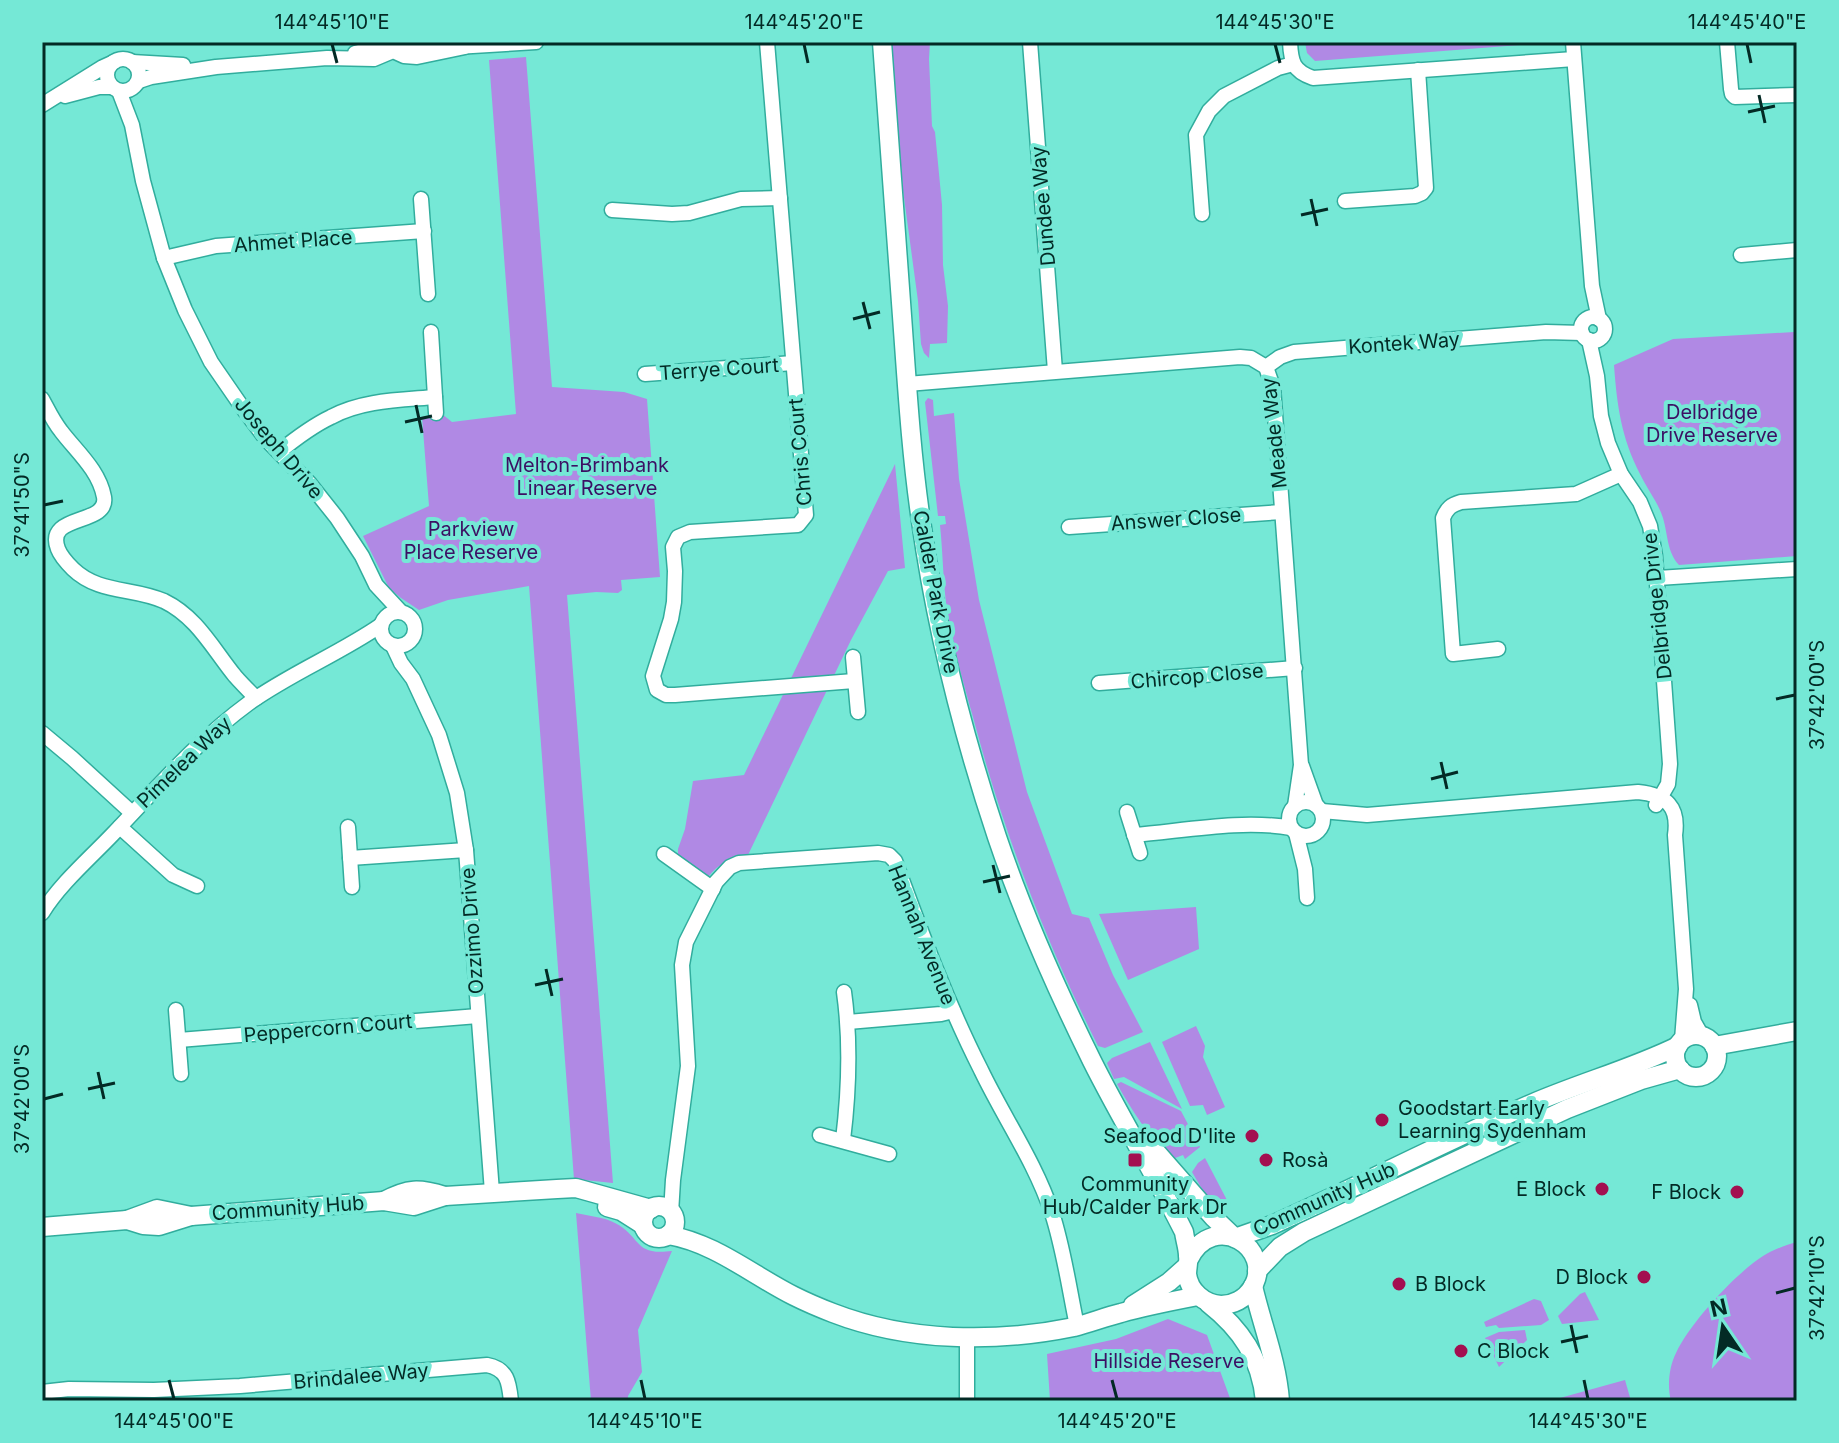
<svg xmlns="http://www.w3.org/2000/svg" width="1839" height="1443" viewBox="0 0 1839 1443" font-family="Inter,sans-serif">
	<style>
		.green { fill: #b089e4 }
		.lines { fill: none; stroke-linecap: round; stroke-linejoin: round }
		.minor-casing { stroke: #31ad9d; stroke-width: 17 }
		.tertiary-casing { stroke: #31ad9d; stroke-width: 21 }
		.minor { stroke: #fff; stroke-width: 14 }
		.tertiary { stroke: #fff; stroke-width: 18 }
		.ticks { fill: none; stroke: #032a25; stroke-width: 3 }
		.poi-dot { fill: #a30f50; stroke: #75e8d6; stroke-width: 3 }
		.labels { text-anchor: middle; stroke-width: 8; stroke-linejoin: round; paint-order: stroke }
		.street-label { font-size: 20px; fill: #032a25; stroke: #75e8d6 }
		.park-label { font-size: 20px; fill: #3c1063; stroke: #75e8d6 }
		.poi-label { font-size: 20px; fill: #032a25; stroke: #75e8d6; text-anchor: start }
		.neatline { fill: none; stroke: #032a25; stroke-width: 3 }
		.ticks-label { font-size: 20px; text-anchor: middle; fill: #032a25 }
	</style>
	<rect width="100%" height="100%" fill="#75e8d6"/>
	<g class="green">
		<path d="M891 42H930L929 59 932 126 935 132 942 205 943 265 948 306 947 343 930 344 929 358 924 353 921 344 918 301 903 190Z"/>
		<path d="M1305 42H1557L1315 61 1307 53Z"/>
		<path d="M526 57 552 387 624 392 647 399 660 577 621 580 622 590 618 593 596 592 567 595 613 1183 574 1179 529 586 448 600 419 610 401 598 389 588 363 536 429 506 422 417 442 414 452 422 516 414 489 60Z"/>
		<path d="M1794 332 1797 390V556L1679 565C1667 552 1668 535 1663 518 1658 502 1647 489 1640 474 1621 437 1617 405 1614 365L1673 339Z"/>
		<path d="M928 398 933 400 934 416 954 413 959 479 979 600 1027 792 1072 914 1089 918 1113 975 1143 1032 1105 1048 1098 1046C1045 940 1003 831 973 717 963 682 953 646 947 610 943 582 943 554 940 525L946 524 945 516H938L925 402Z"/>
		<path d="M895 464 905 568 888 571 851 640 748 855C731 858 719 863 708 877L678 856V849L685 829 693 781 744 775Z"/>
		<path d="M1196 907 1199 949 1128 980 1099 914Z"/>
		<path d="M1196 1026 1205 1046 1203 1057 1225 1107 1207 1115 1203 1105 1190 1106 1162 1042Z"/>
		<path d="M1150 1042 1182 1109 1124 1077 1114 1079 1107 1063 1112 1058Z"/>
		<path d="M1121 1082 1181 1111 1200 1147 1185 1159 1183 1155 1170 1160C1149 1135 1133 1113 1117 1084Z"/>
		<path d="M1205 1158 1229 1204 1219 1210 1202 1189 1192 1172 1198 1163Z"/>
		<path d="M576 1213C589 1216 604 1217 615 1223 642 1237 633 1256 672 1251L638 1330 642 1372 628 1396V1401H591Z"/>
		<path d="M1797 1242V1401H1671C1667 1386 1669 1367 1676 1353 1690 1323 1735 1274 1763 1256 1772 1250 1786 1245 1797 1242Z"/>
		<path d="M1585 1292 1599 1320 1562 1324 1558 1316 1580 1294Z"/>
		<path d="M1534 1299 1541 1301 1549 1320 1541 1325 1499 1328 1496 1325 1486 1327 1484 1322Z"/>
		<path d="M1168 1319 1207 1335 1231 1401H1050L1047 1354 1116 1339Z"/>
		<path d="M1525 1330 1527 1340 1499 1367 1485 1338 1499 1332Z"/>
		<path d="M1625 1380 1631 1401H1549Z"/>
	</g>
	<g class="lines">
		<g class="minor-casing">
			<g id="minor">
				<path d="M402 42 410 45 436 48"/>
				<path d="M767 42 806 515 798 525 690 532 678 537 673 547 675 571 674 602 671 619 653 676 657 690 666 695H675L854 681"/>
				<path d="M1030 42 1055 371"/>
				<path d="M1290 42C1291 62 1293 71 1313 78L1574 59"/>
				<path d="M1573 42 1592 286 1599 319"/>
				<path d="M1727 42 1731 89 1732 94 1735 97 1797 95"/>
				<path d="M456 47 536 42"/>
				<path d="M355 53 378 47 388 42"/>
				<circle cx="123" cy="75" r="16"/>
				<path d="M132 62 183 65"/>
				<path d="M139 81 151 77 216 67 327 58 374 59 393 51 404 56 417 57 465 47"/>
				<path d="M119 91 132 125 143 181 164 258 185 310 211 362 242 407 266 439 310 484 337 518 362 556 376 585 401 612"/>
				<path d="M65 96 99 87H112"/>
				<path d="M42 105 103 67 114 62"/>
				<path d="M421 199 428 294"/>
				<path d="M1345 201 1415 196 1422 193 1426 188 1418 70"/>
				<path d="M612 210 672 214 689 213 741 199 780 198"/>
				<path d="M1202 214 1196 135 1209 111 1224 96 1278 68 1293 64"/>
				<path d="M1741 255 1797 250"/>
				<path d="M164 258 216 246 424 231"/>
				<circle cx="1593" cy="329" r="12"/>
				<path d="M431 332 436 413"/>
				<path d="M1589 340 1597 376 1601 416 1608 443 1621 474 1640 502 1650 526 1655 556 1670 764 1668 784 1656 805"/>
				<path d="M1266 367 1280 357 1294 352 1546 332 1582 333"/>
				<path d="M645 374 793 363"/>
				<path d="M907 384 1240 357 1251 358 1266 367 1273 387 1301 765 1295 806"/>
				<path d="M42 399C48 410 53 421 61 431 76 451 99 470 104 497 109 526 44 513 58 549 61 557 67 563 73 569 99 594 133 587 164 601 197 617 213 649 235 676 242 684 249 691 256 698"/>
				<path d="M279 452C295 439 312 426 331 417 362 400 401 400 435 397"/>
				<path d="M1069 527 1282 512"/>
				<path d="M1658 578 1797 569"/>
				<circle cx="398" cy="629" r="17"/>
				<path d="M393 646 401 663 413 679 439 735 457 793 466 850 492 1192"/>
				<path d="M1498 649 1453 654 1443 518C1447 508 1451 505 1461 502L1576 494 1621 474"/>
				<path d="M853 657 858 712"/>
				<path d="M1099 683 1295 668"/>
				<path d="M42 733 72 758 132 813"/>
				<path d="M1302 766 1316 805"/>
				<circle cx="1306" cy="819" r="17"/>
				<path d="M1322 811 1367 815 1638 792C1667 795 1679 807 1675 835L1686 989 1682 1040"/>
				<path d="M1127 812 1140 853"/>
				<path d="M120 827 173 875 197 886"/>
				<path d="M348 827 352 887"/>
				<path d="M1296 833 1305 869 1307 898"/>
				<path d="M1134 835C1183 831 1243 819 1291 828"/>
				<path d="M664 854 713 889"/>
				<path d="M350 858 466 850"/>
				<path d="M42 913C60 884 88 860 112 835 156 789 197 741 249 703 291 673 339 654 381 625"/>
				<path d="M1690 1005 1694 1022 1702 1036"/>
				<path d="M176 1010 181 1074"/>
				<path d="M848 1022 941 1014 953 1011"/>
				<path d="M179 1040 478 1016"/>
				<path d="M820 1135 889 1154"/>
				<path d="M843 1140C849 1091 851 1042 844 992"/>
				<path d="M671 1213 673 1180 688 1066 682 965 686 942 716 882 730 867 739 863 878 853 889 855 895 861C921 932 947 1003 981 1070 1004 1118 1035 1162 1052 1213 1064 1250 1069 1288 1077 1326"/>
				<path d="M967 1338V1401"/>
				<path d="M42 1392 69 1389 154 1390 240 1386 487 1365C508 1369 509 1383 511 1401"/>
			</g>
		</g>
		<g class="tertiary-casing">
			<g id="tertiary">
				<path d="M882 42C889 133 895 225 902 316 907 385 911 453 921 521 936 628 963 735 997 837 1023 914 1056 988 1092 1061 1121 1119 1155 1174 1184 1232 1185 1240 1188 1248 1188 1256 1189 1262 1187 1268 1187 1274 1189 1291 1204 1304 1221 1305 1233 1305 1245 1299 1252 1288 1276 1249 1214 1209 1189 1259"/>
				<circle cx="1696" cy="1056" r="21"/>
				<path d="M1714 1046 1797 1031"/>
				<path d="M1143 1137 1214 1218 1234 1237"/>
				<path d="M384 1201C408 1188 419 1188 445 1196"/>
				<circle cx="659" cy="1222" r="16"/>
				<path d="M607 1207 621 1211 643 1225"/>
				<path d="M127 1220 157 1209 191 1216"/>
				<path d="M42 1227 127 1220 143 1225 159 1226 191 1216 384 1201 414 1206 445 1196 557 1189 576 1188 651 1209"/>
				<path d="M668 1235C715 1243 752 1275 794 1296 806 1302 820 1308 833 1313 908 1342 996 1343 1074 1327 1090 1323 1105 1317 1121 1313 1146 1306 1172 1301 1198 1296"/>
				<path d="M1235 1238 1272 1225C1359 1186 1444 1142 1531 1104 1579 1083 1631 1069 1678 1046"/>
				<path d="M1257 1271 1280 1247 1304 1232 1567 1109 1641 1080 1680 1069"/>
				<path d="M1253 1286C1262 1325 1277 1361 1280 1401"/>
				<path d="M1208 1303C1241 1329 1261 1358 1265 1401"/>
				<path d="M1133 1305 1169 1282 1187 1266"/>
			</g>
		</g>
		<use href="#minor" class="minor"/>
		<use href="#tertiary" class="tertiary"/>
	</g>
	<path class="ticks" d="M332 44 337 63M804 44 808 63M1275 44 1280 63M1747 44 1751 63M1759 95 1765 123M1748 112 1775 106M1311 199 1317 226M1301 215 1328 209M863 302 870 329M853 319 880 312M416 405 422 433M405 422 432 416M44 505 63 501M1776 699 1795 695M1441 762 1447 789M1431 779 1458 772M993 865 1000 893M983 882 1010 876M546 969 552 996M535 985 563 979M98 1072 104 1099M88 1089 115 1083M44 1099 63 1094M1776 1293 1795 1288M1571 1325 1577 1353M1561 1342 1588 1336M169 1380 174 1399M641 1380 645 1399M1112 1380 1117 1399M1584 1380 1588 1399"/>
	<g class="poi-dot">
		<circle cx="1382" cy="1120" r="8"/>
		<circle cx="1252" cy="1136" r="8"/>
		<rect x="1127" y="1152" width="16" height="16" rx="4"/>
		<circle cx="1266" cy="1160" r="8"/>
		<circle cx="1602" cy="1189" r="8"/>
		<circle cx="1737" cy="1192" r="8"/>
		<circle cx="1644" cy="1277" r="8"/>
		<circle cx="1399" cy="1284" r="8"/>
		<circle cx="1461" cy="1351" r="8"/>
	</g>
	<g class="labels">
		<g class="street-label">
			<text transform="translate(1043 206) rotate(-95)" y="7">Dundee Way</text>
			<text transform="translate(293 241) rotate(-4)" y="7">Ahmet Place</text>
			<text transform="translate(1404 343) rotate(-4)" y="7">Kontek Way</text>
			<text transform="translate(719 369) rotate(-4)" y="7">Terrye Court</text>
			<text transform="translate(1274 433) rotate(-96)" y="7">Meade Way</text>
			<text transform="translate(279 448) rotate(50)" y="7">Joseph Drive</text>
			<text transform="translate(800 452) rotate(-95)" y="7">Chris Court</text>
			<text transform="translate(1176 519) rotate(-4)" y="7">Answer Close</text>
			<text transform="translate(936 592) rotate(79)" y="7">Calder Park Drive</text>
			<text transform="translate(1657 606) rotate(-96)" y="7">Delbridge Drive</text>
			<text transform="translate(1197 676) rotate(-5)" y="7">Chircop Close</text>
			<text transform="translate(184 762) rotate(-44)" y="7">Pimelea Way</text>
			<text transform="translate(472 931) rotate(-94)" y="7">Ozzimo Drive</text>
			<text transform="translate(922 935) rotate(68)" y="7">Hannah Avenue</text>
			<text transform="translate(328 1028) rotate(-5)" y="7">Peppercorn Court</text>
			<text transform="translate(1324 1199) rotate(-24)" y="7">Community Hub</text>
			<text transform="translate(288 1208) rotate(-4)" y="7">Community Hub</text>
			<text transform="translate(361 1376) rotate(-5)" y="7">Brindalee Way</text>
		</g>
		<g class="park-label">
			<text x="1712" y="419">Delbridge<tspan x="1712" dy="23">Drive Reserve</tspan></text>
			<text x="587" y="472">Melton-Brimbank<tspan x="587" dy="23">Linear Reserve</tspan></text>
			<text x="471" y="536">Parkview<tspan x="471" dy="23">Place Reserve</tspan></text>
			<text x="1169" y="1368">Hillside Reserve</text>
		</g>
		<g class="poi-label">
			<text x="1398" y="1115">Goodstart Early<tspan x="1398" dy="23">Learning Sydenham</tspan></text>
			<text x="1236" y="1143" text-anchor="end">Seafood D'lite</text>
			<text x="1282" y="1167">Rosà</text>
			<text x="1135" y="1191" text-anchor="middle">Community<tspan x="1135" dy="23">Hub/Calder Park Dr</tspan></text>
			<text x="1586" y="1196" text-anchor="end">E Block</text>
			<text x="1721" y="1199" text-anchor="end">F Block</text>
			<text x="1628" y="1284" text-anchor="end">D Block</text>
			<text x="1415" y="1291">B Block</text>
			<text x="1477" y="1358">C Block</text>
		</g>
	</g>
	<rect width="1839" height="1443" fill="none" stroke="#75e8d6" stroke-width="88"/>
	<g transform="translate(1723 1327) rotate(347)" stroke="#75e8d6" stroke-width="6" paint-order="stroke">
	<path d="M0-6L14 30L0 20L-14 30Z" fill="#032a25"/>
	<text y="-12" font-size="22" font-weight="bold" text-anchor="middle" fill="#032a25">N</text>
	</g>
	<rect x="44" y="44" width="1751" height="1355" class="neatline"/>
	<g class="ticks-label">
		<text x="332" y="29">144°45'10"E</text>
		<text x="804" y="29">144°45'20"E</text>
		<text x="1275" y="29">144°45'30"E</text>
		<text x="1747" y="29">144°45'40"E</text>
		<text transform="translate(22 505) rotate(-90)" y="7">37°41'50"S</text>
		<text transform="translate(1817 695) rotate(-90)" y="7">37°42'00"S</text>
		<text transform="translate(22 1099) rotate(-90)" y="7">37°42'00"S</text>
		<text transform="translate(1817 1288) rotate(-90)" y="7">37°42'10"S</text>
		<text x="174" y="1428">144°45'00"E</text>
		<text x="645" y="1428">144°45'10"E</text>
		<text x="1117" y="1428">144°45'20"E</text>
		<text x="1588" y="1428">144°45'30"E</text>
	</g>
</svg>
